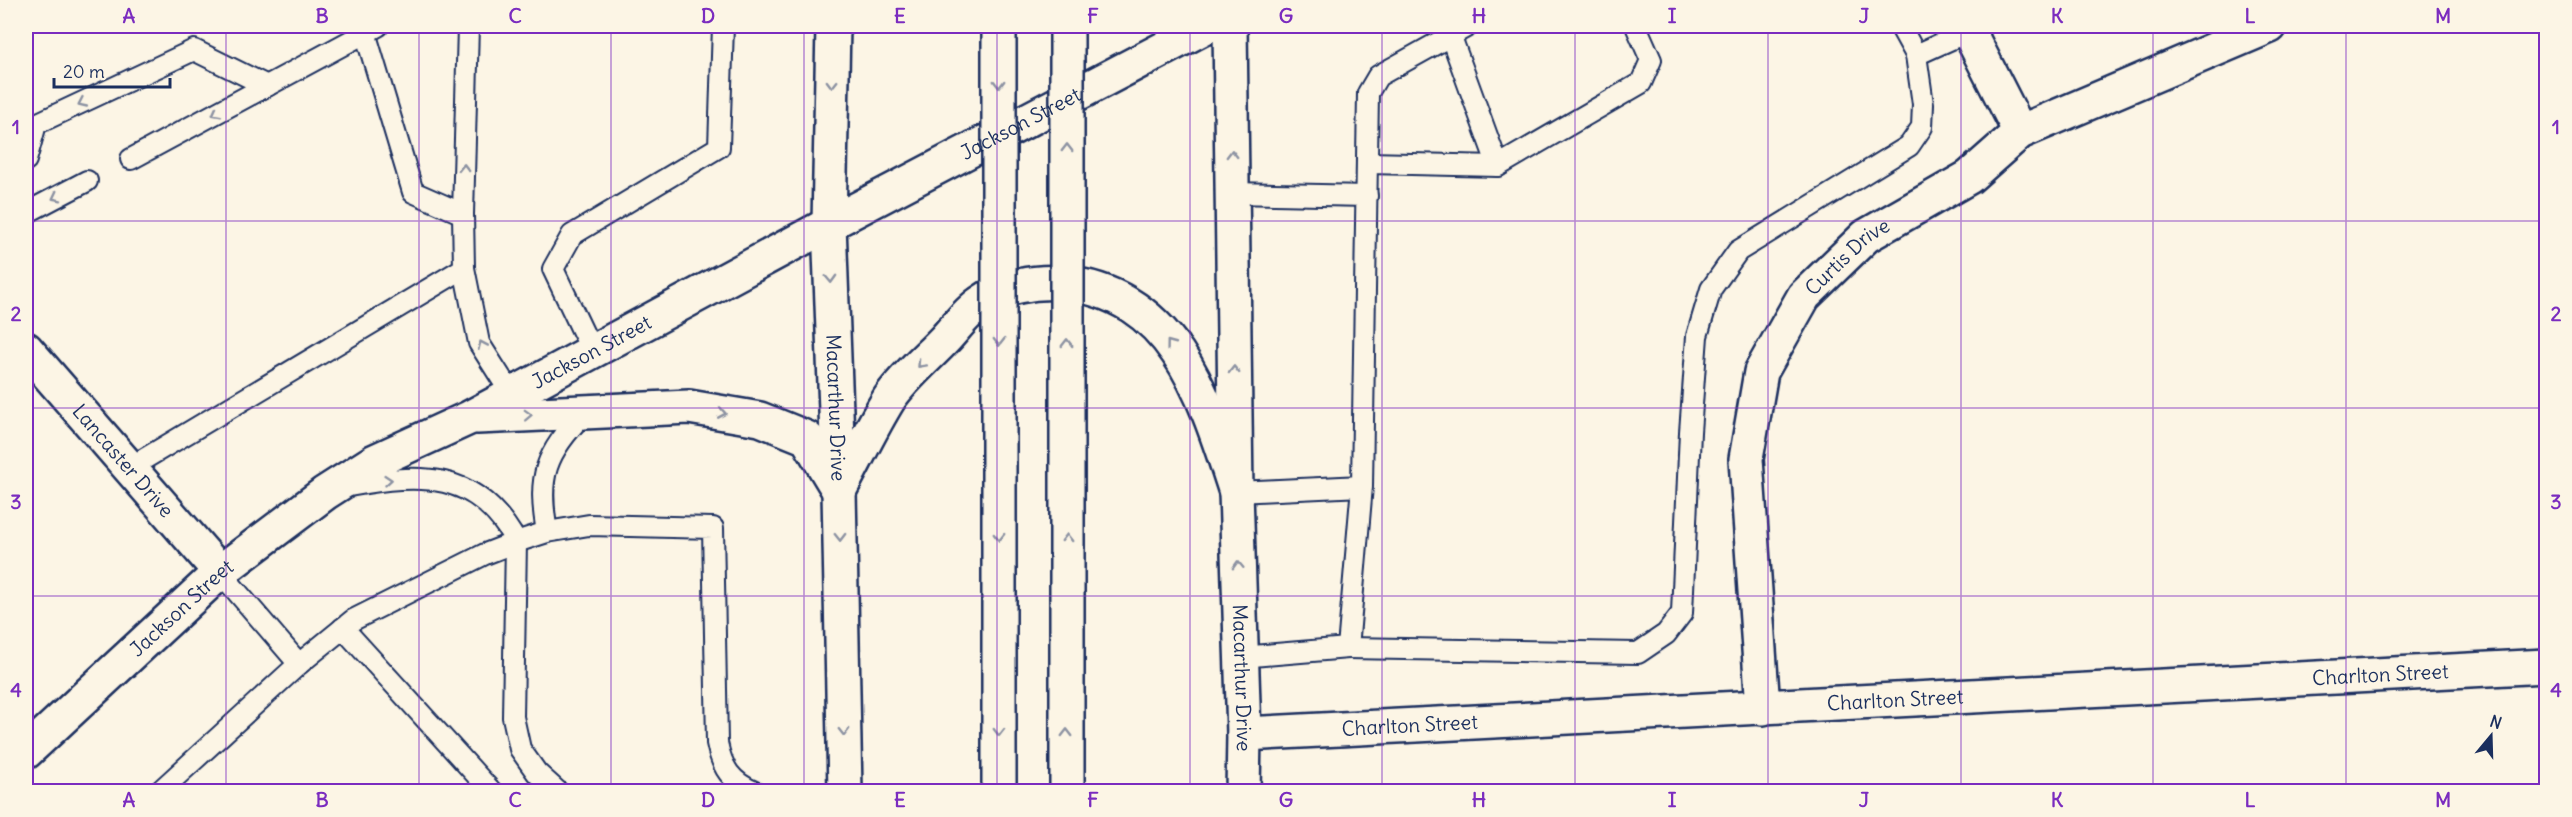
<svg xmlns="http://www.w3.org/2000/svg" width="2572" height="817" viewBox="0 0 2572 817" font-family="Delius,sans-serif">
	<style>
		.lines { fill: none; stroke-linecap: round; stroke-linejoin: round }
		.lane-casing { stroke: #1b2f5e; stroke-width: 24 }
		.street-casing { stroke: #1b2f5e; stroke-width: 38 }
		.secondary-casing { stroke: #1b2f5e; stroke-width: 38 }
		.lane { stroke: #fcf5e5; stroke-width: 20 }
		.street { stroke: #fcf5e5; stroke-width: 33 }
		.secondary { stroke: #fcf5e5; stroke-width: 33 }
		.highway-bridge-casing { stroke: #1b2f5e; stroke-width: 38; stroke-linecap: butt }
		.highway-bridge { stroke: #fcf5e5; stroke-width: 33 }
		.oneway { stroke: #8c92a2 }
		.grid { fill: none; stroke: #7b2cbf; stroke-width: 1.5; stroke-opacity: 0.55 }
		.labels { text-anchor: middle; stroke-width: 4.5; stroke-linejoin: round; paint-order: stroke }
		.street-label { font-size: 20px; fill: #1b2f5e; stroke: #fcf5e5 }
		.neatline { fill: none; stroke: #7b2cbf; stroke-width: 2 }
		.grid-label { font-size: 20px; text-anchor: middle; font-weight: bold; fill: #7b2cbf }
	</style>
	<rect width="100%" height="100%" fill="#fcf5e5"/>
	<filter id="ink" filterUnits="userSpaceOnUse"><feTurbulence type="fractalNoise" baseFrequency=".0167" numOctaves="2"/><feDisplacementMap in="SourceGraphic" scale="12" xChannelSelector="R" yChannelSelector="G"/><feConvolveMatrix kernelMatrix="1 2 1 2 8 2 1 2 1" color-interpolation-filters="sRGB"/></filter>
	<g filter="url(#ink)">
		<g class="lines">
			<g class="lane-casing">
				<g id="lane">
					<path d="M468 26 463 214 464 268 479 343 512 395"/>
					<path d="M1447 26 1498 166 1641 83 1651 60 1636 26"/>
					<path d="M1900 26 1916 55 1969 31"/>
					<path d="M365 32 413 192 463 214"/>
					<path d="M131 159 378 26"/>
					<path d="M26 160 36 124 194 50 267 86"/>
					<path d="M1368 163 1498 166"/>
					<path d="M1232 193 1367 196"/>
					<path d="M26 213 87 181"/>
					<path d="M592 351 553 269 572 235 719 147 723 26"/>
					<path d="M129 468 464 268"/>
					<path d="M349 486C421 473 477 470 516 542L513 717 520 749 537 773 558 792"/>
					<path d="M1236 492 1362 486"/>
					<path d="M547 532C537 475 545 455 584 413"/>
					<path d="M343 628 492 792"/>
					<path d="M1348 648 1638 653 1666 634 1682 613 1690 432 1697 336 1711 289 1738 251 1909 146 1922 127 1923 104 1916 55"/>
					<path d="M1241 657 1348 648 1362 486 1368 93 1378 76 1468 26"/>
					<path d="M299 664 353 620 485 554 516 542 547 532 589 525 713 528 717 743C722 768 731 782 755 792"/>
					<path d="M159 792 299 664 220 572"/>
				</g>
			</g>
			<g class="street-casing">
				<g id="street">
					<path d="M1966 26 2020 132"/>
					<path id="s1" d="M26 349 220 572"/>
					<path id="s2" d="M1763 708 1746 459 1761 372 1804 296 1866 236 1969 177 2020 132 2270 26"/>
					<path id="s3" d="M1244 734 2546 666"/>
				</g>
			</g>
			<g class="secondary-casing">
				<g id="secondary">
					<path id="s4" d="M833 26 829 224 839 491 845 792"/>
					<path id="s5" d="M1230 26 1236 492 1244 734 1243 792"/>
					<path d="M477 417 689 407 760 419 807 438 839 491C856 460 871 428 889 399 903 378 928 357 945 339 956 327 967 312 980 303 1003 286 1035 281 1063 283 1176 294 1206 400 1236 492"/>
					<path id="s6" d="M26 752 220 572 325 493 375 461 469 418 829 224 1207 26"/>
				</g>
			</g>
			<use href="#lane" class="lane"/>
			<use href="#street" class="street"/>
			<use href="#secondary" class="secondary"/>
			<g class="highway-bridge-casing">
				<g id="highway-bridge">
					<path d="M1067 26V792"/>
					<path d="M999 792V26"/>
				</g>
			</g>
			<use href="#highway-bridge" class="highway-bridge"/>
		</g>
		<defs><path id="oneway-chevron" d="M-2-3.5L2.5 0L-2 3.5" fill="none" stroke-width="1.6" stroke-linecap="round" stroke-linejoin="round" transform="scale(1.5)"/></defs>
		<g class="oneway">
			<use href="#oneway-chevron" transform="translate(832 84) rotate(91)"/>
			<use href="#oneway-chevron" transform="translate(999 84) rotate(90)"/>
			<use href="#oneway-chevron" transform="translate(82 103) rotate(155)"/>
			<use href="#oneway-chevron" transform="translate(216 113) rotate(152)"/>
			<use href="#oneway-chevron" transform="translate(1067 148) rotate(-90)"/>
			<use href="#oneway-chevron" transform="translate(1232 154) rotate(-91)"/>
			<use href="#oneway-chevron" transform="translate(464 168) rotate(-89)"/>
			<use href="#oneway-chevron" transform="translate(56 197) rotate(153)"/>
			<use href="#oneway-chevron" transform="translate(831 279) rotate(88)"/>
			<use href="#oneway-chevron" transform="translate(999 342) rotate(90)"/>
			<use href="#oneway-chevron" transform="translate(1067 343) rotate(-90)"/>
			<use href="#oneway-chevron" transform="translate(1170 344) rotate(-127)"/>
			<use href="#oneway-chevron" transform="translate(482 345) rotate(-114)"/>
			<use href="#oneway-chevron" transform="translate(921 364) rotate(133)"/>
			<use href="#oneway-chevron" transform="translate(1234 370) rotate(-91)"/>
			<use href="#oneway-chevron" transform="translate(722 413) rotate(10)"/>
			<use href="#oneway-chevron" transform="translate(528 415) rotate(-2)"/>
			<use href="#oneway-chevron" transform="translate(388 480) rotate(-5)"/>
			<use href="#oneway-chevron" transform="translate(840 537) rotate(89)"/>
			<use href="#oneway-chevron" transform="translate(999 537) rotate(90)"/>
			<use href="#oneway-chevron" transform="translate(1067 538) rotate(-90)"/>
			<use href="#oneway-chevron" transform="translate(1238 565) rotate(-92)"/>
			<use href="#oneway-chevron" transform="translate(844 732) rotate(89)"/>
			<use href="#oneway-chevron" transform="translate(999 732) rotate(90)"/>
			<use href="#oneway-chevron" transform="translate(1067 733) rotate(-90)"/>
		</g>
	</g>
	<path class="grid" d="M226 26V792M419 26V792M611 26V792M804 26V792M997 26V792M1190 26V792M1382 26V792M1575 26V792M1768 26V792M1961 26V792M2153 26V792M2346 26V792M26 221H2546M26 408H2546M26 596H2546"/>
	<g class="labels">
		<g class="street-label">
			<text dy="7" stroke="none"><textPath href="#s6" startOffset="1184">Jackson Street</textPath></text>
			<text dy="7" stroke="none"><textPath href="#s2" startOffset="484">Curtis Drive</textPath></text>
			<text dy="7" stroke="none"><textPath href="#s6" startOffset="698">Jackson Street</textPath></text>
			<text dy="7" stroke="none"><textPath href="#s4" startOffset="382">Macarthur Drive</textPath></text>
			<text dy="7" stroke="none"><textPath href="#s1" startOffset="148">Lancaster Drive</textPath></text>
			<text dy="7" stroke="none"><textPath href="#s6" startOffset="212">Jackson Street</textPath></text>
			<text dy="7" stroke="none"><textPath href="#s3" startOffset="1138">Charlton Street</textPath></text>
			<text dy="7" stroke="none"><textPath href="#s5" startOffset="652">Macarthur Drive</textPath></text>
			<text dy="7" stroke="none"><textPath href="#s3" startOffset="652">Charlton Street</textPath></text>
			<text dy="7" stroke="none"><textPath href="#s3" startOffset="166">Charlton Street</textPath></text>
		</g>
	</g>
	<rect width="2572" height="817" fill="none" stroke="#fcf5e5" stroke-width="66"/>
	<g transform="translate(2491 736) rotate(19)" stroke="#fcf5e5" stroke-width="4.5" paint-order="stroke">
	<path d="M0-4.5L10 22L0 15L-10 22Z" fill="#1b2f5e"/>
	<text y="-9" font-size="16" font-weight="bold" text-anchor="middle" fill="#1b2f5e">N</text>
	</g>
	<path d="M54 78v9h116v-9" fill="none" stroke="#1b2f5e" stroke-width="3"/>
	<text x="63" y="78" font-size="18" fill="#1b2f5e" stroke="#fcf5e5" stroke-width="4.5" paint-order="stroke">20 m</text>
	<rect x="33" y="33" width="2506" height="751" class="neatline"/>
	<g class="grid-label">
		<text x="129" y="23">A</text>
		<text x="322" y="23">B</text>
		<text x="515" y="23">C</text>
		<text x="708" y="23">D</text>
		<text x="900" y="23">E</text>
		<text x="1093" y="23">F</text>
		<text x="1286" y="23">G</text>
		<text x="1479" y="23">H</text>
		<text x="1672" y="23">I</text>
		<text x="1864" y="23">J</text>
		<text x="2057" y="23">K</text>
		<text x="2250" y="23">L</text>
		<text x="2443" y="23">M</text>
		<text x="16" y="134">1</text>
		<text x="2556" y="134">1</text>
		<text x="16" y="321">2</text>
		<text x="2556" y="321">2</text>
		<text x="16" y="509">3</text>
		<text x="2556" y="509">3</text>
		<text x="16" y="697">4</text>
		<text x="2556" y="697">4</text>
		<text x="129" y="807">A</text>
		<text x="322" y="807">B</text>
		<text x="515" y="807">C</text>
		<text x="708" y="807">D</text>
		<text x="900" y="807">E</text>
		<text x="1093" y="807">F</text>
		<text x="1286" y="807">G</text>
		<text x="1479" y="807">H</text>
		<text x="1672" y="807">I</text>
		<text x="1864" y="807">J</text>
		<text x="2057" y="807">K</text>
		<text x="2250" y="807">L</text>
		<text x="2443" y="807">M</text>
	</g>
</svg>
